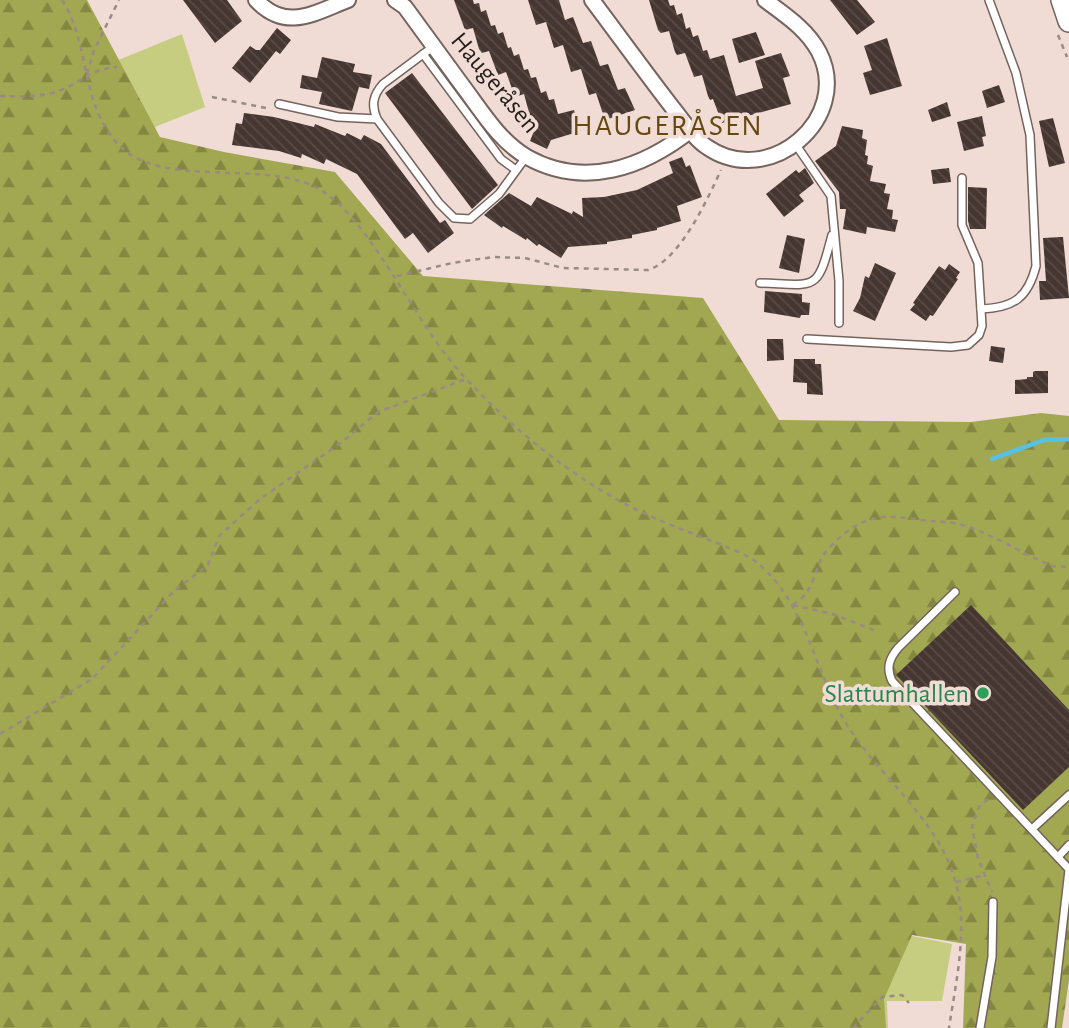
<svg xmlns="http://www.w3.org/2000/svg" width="1069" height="1028" viewBox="0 0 1069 1028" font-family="'Alegreya Sans',sans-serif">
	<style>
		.grass { fill: #c7cd80 }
		.forest { fill: url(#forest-firs) }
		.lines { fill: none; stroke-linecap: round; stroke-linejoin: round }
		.stream { stroke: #56c1e6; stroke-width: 4.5 }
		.building { fill: url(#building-back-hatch) }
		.lane-casing { stroke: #75635d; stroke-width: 10 }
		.street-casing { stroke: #75635d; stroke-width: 18 }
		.secondary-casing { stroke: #75635d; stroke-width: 24 }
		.path { stroke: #998a85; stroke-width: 2.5; stroke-dasharray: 5 5; stroke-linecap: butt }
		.lane { stroke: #fff; stroke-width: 7 }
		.street { stroke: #fff; stroke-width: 14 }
		.secondary { stroke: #fff; stroke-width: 21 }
		.leisure-dot { fill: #2e9e5b; stroke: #f0dcd5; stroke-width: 2.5 }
		.labels { text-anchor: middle; stroke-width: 7; stroke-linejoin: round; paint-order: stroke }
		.street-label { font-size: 26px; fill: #251e1b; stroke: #f0dcd5 }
		.leisure-label { font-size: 26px; fill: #27864d; stroke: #f0dcd5; text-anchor: end }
		.quarter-label { font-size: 30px; letter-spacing: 2px; fill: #664811; stroke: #f0dcd5 }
	</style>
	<defs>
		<pattern id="forest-firs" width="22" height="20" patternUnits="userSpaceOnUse" patternTransform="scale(1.75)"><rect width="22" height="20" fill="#a2a751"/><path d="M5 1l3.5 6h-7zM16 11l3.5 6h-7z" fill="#848742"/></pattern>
		<pattern id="building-back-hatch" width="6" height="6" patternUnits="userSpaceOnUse" patternTransform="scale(1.75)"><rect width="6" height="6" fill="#463631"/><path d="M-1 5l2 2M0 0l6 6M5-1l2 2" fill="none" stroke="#584a46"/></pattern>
	</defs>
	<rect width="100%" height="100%" fill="#f0dcd5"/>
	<g class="grass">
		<path d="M182 34 205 107 145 131 116 61Z"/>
		<path d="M870 920 912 936 952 944 942 1001H887L888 1028H811Z"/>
	</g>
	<path class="forest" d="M0 0H87L160 137 224 152 335 172 423 276 703 298 779 420 971 422 1041 413 1069 416V980L1062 1028H963L966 944 912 935 884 999 886 1028H0Z"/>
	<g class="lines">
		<path class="stream" d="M992 459 1044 440 1069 439"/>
	</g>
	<g class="building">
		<path d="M183 0H227L242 21 215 43Z"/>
		<path d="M454 0H473L474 4 479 3 481 12 486 10 491 26 495 25 498 34 503 32 508 48 511 47 514 56 519 54 524 70 528 69 531 78 536 77 541 93 546 91 549 100 554 99 558 114 574 110 581 131 551 140 547 149 530 141 534 131 524 94 515 97 506 72 498 75 489 51 482 53 479 49 473 28 465 30Z"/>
		<path d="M528 0H559L565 20 573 17 583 43 591 41 600 66 608 64 618 90 625 88 635 110 605 120 596 93 589 95 581 69 571 72 563 45 554 48 546 22 536 25Z"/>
		<path d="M649 0H668L670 6 674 5 677 15 682 13 686 29 690 27 693 37 698 35 703 51 707 50 710 59 724 55 736 96 763 88 755 61 781 53 790 76 783 78 791 104 722 123 713 99 710 100 708 96 702 75 694 77 685 53 677 55 675 52 669 31 661 33 658 30Z"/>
		<path d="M830 0H857L875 22 857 35Z"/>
		<path d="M277 28 291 40 280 54 276 51 250 83 232 68 250 46 256 50H260Z"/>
		<path d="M756 32 765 55 739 63 732 39Z"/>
		<path d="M887 38 902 86 870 95 863 73 872 70 864 46Z"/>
		<path d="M322 57 355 64 353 72 372 75 369 89 359 87 352 111 319 104 322 92 300 88 302 75 317 78Z"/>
		<path d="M412 73 498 185 472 209 385 93Z"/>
		<path d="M999 85 1005 102 987 108 982 91Z"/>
		<path d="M947 102 951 116 932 122 928 110Z"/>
		<path d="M244 113 274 117 314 127 315 124 345 136 347 133 361 140 364 135 381 144 440 223 445 220 454 233 428 253 413 233 405 239 357 174 326 159 324 164 302 154 301 158 279 151 232 145 236 123 242 124Z"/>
		<path d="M982 116 986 136 982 137 984 146 964 151 957 122Z"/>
		<path d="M1053 118 1065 163 1049 167 1039 121Z"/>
		<path d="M842 126 863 130 862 138 867 140 865 155 868 156 867 164 873 166 870 181 886 184 884 193 890 194 887 209 893 210 892 219 898 220 895 232 867 227 866 234 843 229 846 209H840L839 192 815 161 836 146Z"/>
		<path d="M682 157 686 167 690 165 702 197 677 206 681 221 657 228V230L632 235V238L607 242V244L568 247 561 258 539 244 537 246 527 238 526 240 503 226 502 228 484 215 509 193 531 206 537 197 572 214 573 211 583 217 582 198 604 197 637 190 673 173 669 162Z"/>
		<path d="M805 168 814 183 799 195 804 201 784 217 766 194 796 170 799 173Z"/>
		<path d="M949 168 951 182 933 184 931 170Z"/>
		<path d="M968 187 987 188 986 229H970L968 221Z"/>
		<path d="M787 235 805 239 799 273 779 268Z"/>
		<path d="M1061 237H1063L1069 298 1040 300 1039 281H1046L1043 238Z"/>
		<path d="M875 263 896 273 875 321 853 311 860 298 865 276 869 278Z"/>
		<path d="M949 264 960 272 956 278 958 279 933 316 930 315 926 321 910 310 915 304 913 303 939 266 945 270Z"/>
		<path d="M765 291 802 294V302L810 303 809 315H801L800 318 764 312Z"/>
		<path d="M767 339H783L784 360 767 361Z"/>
		<path d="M991 346 1005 348 1003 363 989 361Z"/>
		<path d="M794 359H815V364H821L823 395 807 394V383L793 382Z"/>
		<path d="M1048 371V393L1015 394V380L1027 379V377H1033V372L1035 371Z"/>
		<path d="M971 605 1069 710V767L1023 810 896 675Z"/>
	</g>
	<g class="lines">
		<g class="lane-casing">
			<g id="lane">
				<path d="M434 46 383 84C373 95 371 105 377 119L439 203 454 218 470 219 499 194 526 157"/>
				<path d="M423 54 501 159 516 170"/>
				<path d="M279 104 338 117 377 119"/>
				<path d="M796 145 831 196 839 281V323"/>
				<path d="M760 283C817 285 817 293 832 235"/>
				<path d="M981 309C1013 308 1028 298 1036 266L1030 135 1016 73 989 0"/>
				<path d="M807 339 951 347 968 345 979 335 982 326 978 263 962 225V178"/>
				<path d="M955 592 898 648C889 659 886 668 892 681L1069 869"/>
				<path d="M1032 829 1069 795"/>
				<path d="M1058 857 1069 845"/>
				<path d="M980 1028 992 957 993 902"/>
				<path d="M1051 1028 1069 870"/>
			</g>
		</g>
		<g class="street-casing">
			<g id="street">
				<path d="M256 0C286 32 314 13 348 0"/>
				<path d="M395 0 405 7C424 33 443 59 462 85 481 110 499 141 527 157 584 189 643 168 691 130"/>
				<path d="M592 0C619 36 645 72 672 107 683 120 693 138 707 147 769 190 853 118 819 52 807 29 785 15 765 0"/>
			</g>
		</g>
		<g class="secondary-casing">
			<path id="secondary" d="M1062 0 1069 21"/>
		</g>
		<g class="path">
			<path d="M62 0C92 46 79 110 123 149 164 186 260 162 311 185 336 196 354 219 370 241 403 286 429 340 468 381 515 431 572 477 633 508 661 522 692 533 722 545 733 550 746 554 755 561 808 603 814 674 849 728 883 780 937 819 955 880 969 927 956 981 949 1028"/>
			<path d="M1058 35 1067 57"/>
			<path d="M87 74 94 50 119 0"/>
			<path d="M0 96C20 96 42 98 61 90 84 81 89 69 117 67"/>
			<path d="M212 97 266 108 270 107"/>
			<path d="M397 276 452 263 493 257 525 258 563 268 648 270C680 260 707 200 721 170"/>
			<path d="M793 605C820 587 811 566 830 547 860 516 880 513 921 520 934 522 947 521 959 524 991 533 1021 553 1052 566L1069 567"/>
			<path d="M793 605 833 614 876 631"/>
			<path d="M0 734 92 679 174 591 208 565 219 536 260 499 342 442 378 412 466 379"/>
			<path d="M988 799 979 807 972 826 978 859 992 892"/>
			<path d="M956 882 985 875"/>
			<path d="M853 1028 882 997 902 995 909 1003"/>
		</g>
		<use href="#lane" class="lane"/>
		<use href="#street" class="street"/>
		<use href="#secondary" class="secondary"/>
	</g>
	<circle class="leisure-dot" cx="983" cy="693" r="7"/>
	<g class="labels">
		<g class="street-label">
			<text transform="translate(496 82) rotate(50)" y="9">Haugeråsen</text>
		</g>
		<g class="leisure-label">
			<text x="969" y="702">Slattumhallen</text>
		</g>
		<g class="quarter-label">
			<text x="668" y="135">HAUGERÅSEN</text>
		</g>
	</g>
</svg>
